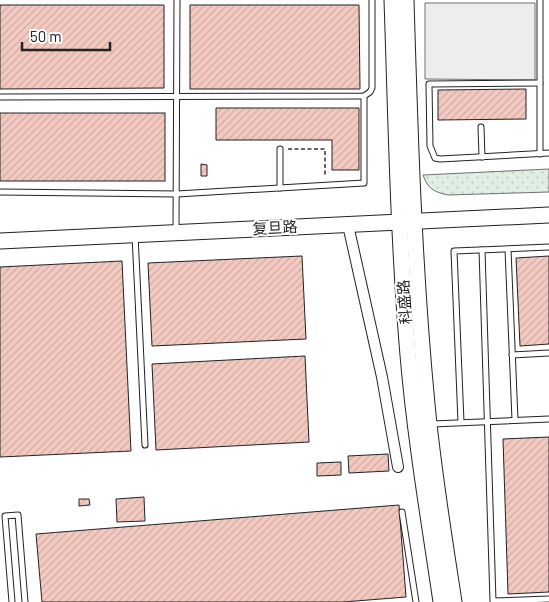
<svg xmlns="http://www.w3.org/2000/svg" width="549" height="602" viewBox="0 0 549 602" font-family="Barlow,'Noto Sans SC',sans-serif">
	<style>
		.grass { fill: url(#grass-dots); stroke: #6f6f6f }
		.parking { fill: #ededed; stroke: #6f6f6f }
		.building { fill: url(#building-hatch); stroke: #222 }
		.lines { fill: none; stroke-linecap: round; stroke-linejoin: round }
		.lane-casing { stroke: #222; stroke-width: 7 }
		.street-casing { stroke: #222; stroke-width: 12 }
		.secondary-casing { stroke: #222; stroke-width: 17 }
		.path { stroke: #646464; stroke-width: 2; stroke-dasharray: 4 2.5; stroke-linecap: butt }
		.lane { stroke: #fff; stroke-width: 5 }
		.street { stroke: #fff; stroke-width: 10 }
		.secondary { stroke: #fff; stroke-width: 15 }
		.labels { text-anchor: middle; stroke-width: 4; stroke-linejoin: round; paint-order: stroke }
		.street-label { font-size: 15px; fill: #222; stroke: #fff }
	</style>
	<defs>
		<pattern id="grass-dots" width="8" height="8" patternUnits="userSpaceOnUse" patternTransform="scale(1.25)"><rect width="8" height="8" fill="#e0efe3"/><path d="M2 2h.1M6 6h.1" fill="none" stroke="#c0cdc2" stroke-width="1.8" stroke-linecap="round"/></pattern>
		<pattern id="building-hatch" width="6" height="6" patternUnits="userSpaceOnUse" patternTransform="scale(1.25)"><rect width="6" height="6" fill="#f3c9c0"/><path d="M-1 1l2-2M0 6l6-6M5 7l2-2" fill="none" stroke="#d0aca5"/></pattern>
	</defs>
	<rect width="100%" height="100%" fill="#fff"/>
	<path class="grass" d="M549 169V192L448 195C434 192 428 189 423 175Z"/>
	<path class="parking" d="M425 3H535V80L425 79Z"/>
	<g class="building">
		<path d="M0 5H164V88L0 89Z"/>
		<path d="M190 5H359L360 89H190Z"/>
		<path d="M526 89V119L438 120V90Z"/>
		<path d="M216 108H359V170H332V140H216Z"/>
		<rect x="0" y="113" width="165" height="68"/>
		<path d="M201 164 207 165V176H201Z"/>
		<path d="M302 256 306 339 152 346 148 263Z"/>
		<path d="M549 256V344L520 346 516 258Z"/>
		<path d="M122 261 131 451 0 457V267Z"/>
		<path d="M305 356 309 442 156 450 152 364Z"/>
		<path d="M549 437V592L508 594 503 439Z"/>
		<path d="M388 454 389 471 349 473 348 456Z"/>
		<path d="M341 462V475L317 476V463Z"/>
		<path d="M144 497 145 521 117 522 116 499Z"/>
		<path d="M79 499H89L90 505 79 506Z"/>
		<path d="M399 505 406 597 343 602H42L36 534Z"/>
	</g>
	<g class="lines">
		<g class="lane-casing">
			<g id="lane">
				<path d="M540 83 429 84 430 146 435 158 440 159 549 153"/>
				<path d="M0 97 364 96 370 92 372 88V0"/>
				<path d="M481 127 482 157"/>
				<path d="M280 149V188"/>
				<path d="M540 154V0"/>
				<path d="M0 192 177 194 364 183V96"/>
				<path d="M176 230 177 0"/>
				<path d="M135 235 145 445"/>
				<path d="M508 249 515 420"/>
				<path d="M482 250 493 601 549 599"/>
				<path d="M512 355 549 353"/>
				<path d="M461 422 454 251 549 247"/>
				<path d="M432 424 549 419"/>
				<path d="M402 512 416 602"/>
				<path d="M12 602 5 516 18 515 25 602"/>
			</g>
		</g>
		<g class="street-casing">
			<path id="street" d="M348 225 382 377 398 467"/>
		</g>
		<g class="secondary-casing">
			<g id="secondary">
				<path d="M392 0C396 118 398 237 408 355 415 438 429 520 441 602"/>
				<path d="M406 0C410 135 414 269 427 404 433 470 444 536 454 602"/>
				<path d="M0 241 549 215"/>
			</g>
		</g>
		<path class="path" d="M288 149H325V176"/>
		<use href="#lane" class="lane"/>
		<use href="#street" class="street"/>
		<use href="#secondary" class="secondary"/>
	</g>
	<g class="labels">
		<g class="street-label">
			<text transform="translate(275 228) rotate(-3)" y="5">复旦路</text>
			<text transform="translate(405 302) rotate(-94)" y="5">科盛路</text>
		</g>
	</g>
	<path d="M22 42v8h88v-8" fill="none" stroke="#222222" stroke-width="2.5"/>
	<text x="30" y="42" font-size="15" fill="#222222" stroke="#ffffff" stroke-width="4" paint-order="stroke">50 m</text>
</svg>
